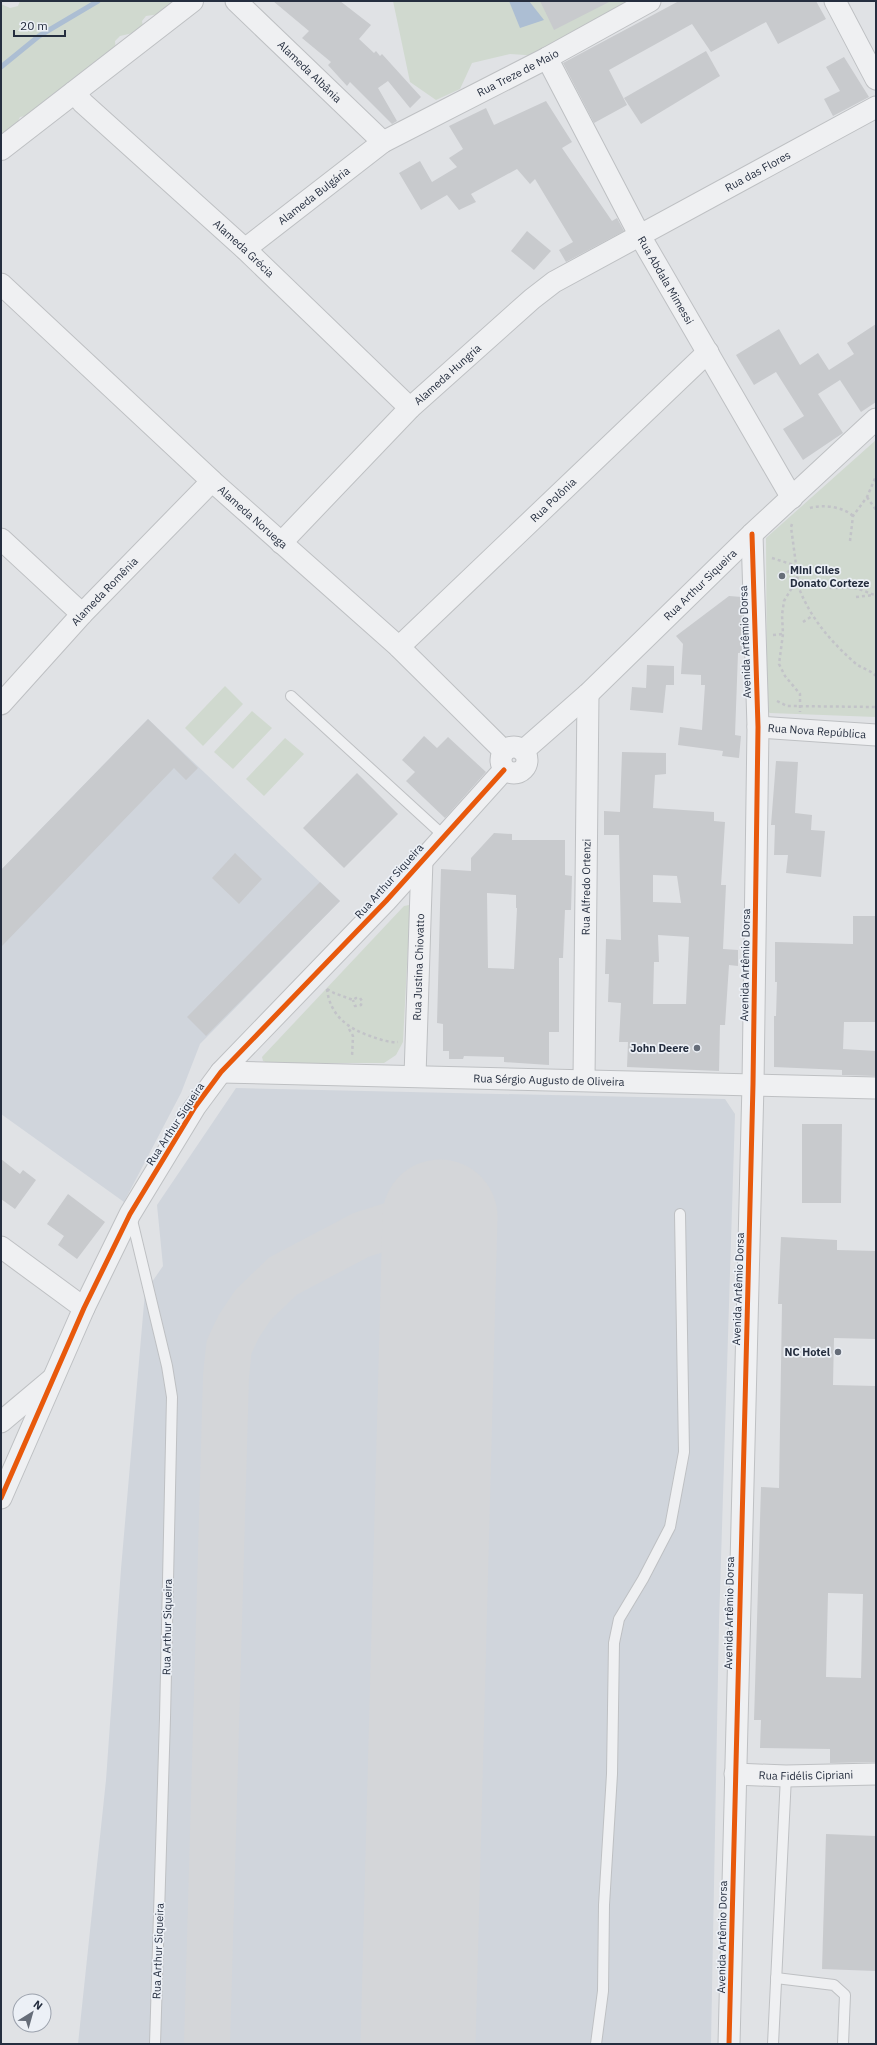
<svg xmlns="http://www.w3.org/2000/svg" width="877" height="2045" viewBox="0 0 877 2045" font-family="'IBM Plex Sans',sans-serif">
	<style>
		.built { fill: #d0d5dc }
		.green { fill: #d0d9cf }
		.water { fill: #acbed3 }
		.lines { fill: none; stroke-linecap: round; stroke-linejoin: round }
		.stream { stroke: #acbed3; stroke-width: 5 }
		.taxiway { stroke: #d4d6d9; stroke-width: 46 }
		.runway { stroke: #d4d6d9; stroke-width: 115 }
		.building { fill: #c8cacd; fill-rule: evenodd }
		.service-casing { stroke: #bec0c3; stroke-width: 12 }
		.minor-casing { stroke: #bec0c3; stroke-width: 23 }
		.tertiary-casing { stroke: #bec0c3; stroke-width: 24 }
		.path { stroke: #c2c3c8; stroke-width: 2.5; stroke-dasharray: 3 3; stroke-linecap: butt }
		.service { stroke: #eff0f2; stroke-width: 10 }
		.minor { stroke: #eff0f2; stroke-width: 21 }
		.tertiary { stroke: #eff0f2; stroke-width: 22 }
		.cycleway-casing { stroke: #ecf0f6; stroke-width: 8 }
		.cycleway { stroke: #e8590c; stroke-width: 5 }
		.poi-dot { fill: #666d79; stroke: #ecf0f6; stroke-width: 1.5 }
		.labels { text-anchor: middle; stroke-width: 3.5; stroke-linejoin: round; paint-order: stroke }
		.street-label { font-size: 11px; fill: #252e3f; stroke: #ecf0f6 }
		.poi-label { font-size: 11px; font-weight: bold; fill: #252e3f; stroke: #ecf0f6; text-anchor: end }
	</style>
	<rect width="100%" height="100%" fill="#e0e2e5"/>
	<g class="built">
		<path d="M148 719 340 901 200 1044 181 1093 124 1202 1 1114V870Z"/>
		<path d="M236 1088 725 1099 735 1114 719 1623 711 2044H78L106 1780 121 1569 145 1292 163 1266 157 1205Z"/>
	</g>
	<g class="green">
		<path d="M20 1H199L160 14 146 16 142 21 143 26 133 33 120 36 115 41 116 52 31 118 25 116 20 117 17 123 18 127 1 153V4L10 8 18 6Z"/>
		<path d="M393 1H637L540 56 510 54 472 63 460 89 436 100 410 82Z"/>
		<path d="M876 440V717L770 713 767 711 766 538Z"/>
		<path d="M225 686 243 704 203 746 185 728Z"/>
		<path d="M252 711 272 728 233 769 214 752Z"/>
		<path d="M285 738 304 754 264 796 246 779Z"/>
		<path d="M409 905 410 907 403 1042 396 1055 384 1063H268L263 1061 262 1057 404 906Z"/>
	</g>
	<path class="water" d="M509 1H529L544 20 520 28Z"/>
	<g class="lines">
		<path class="stream" d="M1 67 39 36 98 1"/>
		<path class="taxiway" d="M207 2044 226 1376 229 1347 239 1326 253 1305 283 1276 361 1235 392 1225 440 1217"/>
		<path class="runway" d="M418 2044 440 1217"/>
	</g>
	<g class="building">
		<path d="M273 1H340L371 25 359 39 374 53 376 51 380 56 382 54 421 97 410 108 388 81 378 88 397 121 392 124 350 82 347 86 328 65 331 62 302 38 309 31Z"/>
		<path d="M540 1H611L554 30Z"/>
		<path d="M679 1H816L826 19 778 44 766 22 711 52 692 24 609 70 627 105 594 123 563 63Z"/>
		<path d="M706 51 720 76 641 124 624 98Z"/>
		<path d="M844 57 869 97 833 116 824 99 840 91 826 67Z"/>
		<path d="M546 101 572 142 562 148 612 221 617 218 624 231 566 262 559 250 573 242 535 179 530 184 517 169 471 194 476 202 459 210 447 195 421 210 399 173 420 161 432 182 457 167 449 158 463 149 449 126 486 108 494 125Z"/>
		<path d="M527 231 551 251 534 270 511 251Z"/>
		<path d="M876 324V402L861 412 840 380 818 394 843 433 803 460 783 429 804 416 776 372 754 385 736 355 779 329 800 365 818 353 829 370 854 354 847 343Z"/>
		<path d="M729 596 742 597 744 653H738L735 735 741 736 739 758 722 756 723 751 678 745 680 727 702 730 705 685H701V675L681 674 683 644 676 636Z"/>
		<path d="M647 665 674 666V685H666L663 713 630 710 632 687 646 688Z"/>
		<path d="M148 719 198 768 186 780 174 768 1 947V870Z"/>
		<path d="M424 736 437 748 448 737 486 772 445 818 406 781 415 772 402 760Z"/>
		<path d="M622 752 666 753V774L655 775 653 808 714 812V821L725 822 721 885H726L723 949 738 950V966L729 965 725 1025H720L719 1071 627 1067 628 1042H619L621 1003 608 1002 609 974H605L606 939 621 940 619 835H604V811L620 812ZM653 875 677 876 681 903 653 902ZM658 935 689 937 686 1004H653L654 962H659Z"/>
		<path d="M776 761 798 762 795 813 812 815 811 830 825 831 821 877 786 873 788 855H774L775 825H771Z"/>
		<path d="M357 773 398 814 344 868 303 828Z"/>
		<path d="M494 833 512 834V840H565V875L572 876 571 910H565L563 958H559V1032H549V1065L504 1062V1057L464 1056 463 1059H449V1051H443V1024L437 1023 441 869 471 871V858ZM487 893 516 895V908H517L514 969 488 968Z"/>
		<path d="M235 853 262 879 239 904 212 878Z"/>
		<path d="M320 882 340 901 206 1036 187 1017Z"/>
		<path d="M853 916H876V1022H844L843 1049 876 1051V1076L842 1075V1070L774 1067V1016H776L777 982H775V942L853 944Z"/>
		<path d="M802 1124H842L841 1203H802Z"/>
		<path d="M1 1159 20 1174 23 1170 36 1180 15 1209 1 1199Z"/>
		<path d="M68 1194 105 1222 77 1259 58 1245 64 1236 47 1224Z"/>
		<path d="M781 1237 837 1240V1250L876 1251V1339L834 1338 833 1385 876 1386V1762L830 1763V1749L760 1748 761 1720H754L761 1487 779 1488 782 1304H778ZM828 1593 863 1594 861 1678 826 1677Z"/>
		<path d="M826 1834 876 1836V1971L822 1969Z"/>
	</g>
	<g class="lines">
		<g class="service-casing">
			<g id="service">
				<path d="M291 696 444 836"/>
				<path d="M131 1216 167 1366 172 1397 165 1718 155 2044"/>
				<path d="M776 1978 834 1985 845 1995 843 2044"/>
				<path d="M596 2044 603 1991 604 1905 612 1774 614 1643 619 1619 643 1579 670 1527 684 1452 680 1214"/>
				<path d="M773 2044 786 1776"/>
			</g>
		</g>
		<g class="minor-casing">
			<g id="minor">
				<path id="s1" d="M236 1 383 142"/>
				<path d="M835 1 876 79"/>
				<path id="s2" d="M547 58 640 236 792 498"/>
				<path id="s3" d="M74 92 83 103 245 249 410 408"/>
				<path id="s4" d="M245 249 383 142 547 58 650 1"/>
				<path id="s5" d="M1 284 212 481 399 647 504 751"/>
				<path d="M1 539 82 614"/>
				<path id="s6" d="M281 543 410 408 532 299 554 282 876 107"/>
				<path id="s7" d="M399 647 708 352"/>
				<path id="s8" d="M1 704 82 614 212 481"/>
				<path id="s9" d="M758 727 876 735"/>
				<circle cx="514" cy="760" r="13"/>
				<path id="s10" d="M523 751 588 694 752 534 876 419"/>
				<path id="s11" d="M221 1072 876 1088"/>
				<path id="s12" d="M415 1076 422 859"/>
				<path id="s13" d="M584 1080 588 694"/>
				<path d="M1 1247 84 1308"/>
				<path d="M1 1422 51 1380"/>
				<path d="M1 1498 84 1308 130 1214 195 1107 221 1072 386 901 504 770"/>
				<path id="s14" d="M735 1774 786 1776 876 1774"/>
				<path d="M729 2044 753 1084 758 727 752 534"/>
			</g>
		</g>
		<g class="tertiary-casing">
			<path id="tertiary" d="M1 149 192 1"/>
		</g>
		<g class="path">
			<path d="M867 497 876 510"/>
			<path d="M810 508C822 504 844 507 853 516"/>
			<path d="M792 524 791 527 797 572 793 586 784 601 782 615 783 634 779 664 785 676 800 694V712"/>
			<path d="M850 541 853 516 867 497 876 476"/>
			<path d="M772 558 797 566"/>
			<path d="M782 576 796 566"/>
			<path d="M796 577C821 592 827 587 854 588 861 589 868 593 875 595"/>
			<path d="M796 579C806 613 829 640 855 663 862 669 871 670 876 676"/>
			<path d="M856 597 874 595"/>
			<path d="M803 622 812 616"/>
			<path d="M773 635 783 634"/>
			<path d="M777 701 787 706 876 707"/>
			<path d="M327 989C330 1015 347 1028 370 1036 379 1039 389 1043 398 1042"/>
			<path d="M327 989 334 993 353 1000 356 998H360L362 1001 361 1005 355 1006 353 1000"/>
			<path d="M349 1029 353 1036 352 1057"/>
		</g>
		<use href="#service" class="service"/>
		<use href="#minor" class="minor"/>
		<use href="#tertiary" class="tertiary"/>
		<g class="cycleway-casing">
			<g id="cycleway">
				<path d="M1 1498 84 1308 130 1214 195 1107 221 1072 386 901 504 770"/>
				<path d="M729 2044 753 1084 758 727 752 534"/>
			</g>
		</g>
		<use href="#cycleway" class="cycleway"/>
	</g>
	<g class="poi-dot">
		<circle cx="782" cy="576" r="4"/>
		<circle cx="697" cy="1048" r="4"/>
		<circle cx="838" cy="1352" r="4"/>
	</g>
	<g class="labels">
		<g class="street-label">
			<text dy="4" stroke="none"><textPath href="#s1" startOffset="102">Alameda Albânia</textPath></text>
			<text dy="4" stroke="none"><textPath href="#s4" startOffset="326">Rua Treze de Maio</textPath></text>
			<text dy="4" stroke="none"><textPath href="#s6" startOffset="610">Rua das Flores</textPath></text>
			<text dy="4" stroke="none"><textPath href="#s4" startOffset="87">Alameda Bulgária</textPath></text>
			<text dy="4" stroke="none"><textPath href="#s3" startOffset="231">Alameda Grécia</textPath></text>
			<text dy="4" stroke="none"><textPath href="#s2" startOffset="252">Rua Abdala Mimessi</textPath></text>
			<text dy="4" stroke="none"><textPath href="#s6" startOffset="237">Alameda Hungria</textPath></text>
			<text dy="4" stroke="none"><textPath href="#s7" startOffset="213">Rua Polônia</textPath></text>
			<text dy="4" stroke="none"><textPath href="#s5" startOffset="343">Alameda Noruega</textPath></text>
			<text dy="4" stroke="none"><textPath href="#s10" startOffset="243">Rua Arthur Siqueira</textPath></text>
			<text dy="4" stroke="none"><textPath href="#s8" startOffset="153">Alameda Romênia</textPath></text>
			<text transform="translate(745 642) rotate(-92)" y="4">Avenida Artêmio Dorsa</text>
			<text dy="4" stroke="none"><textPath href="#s9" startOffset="59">Rua Nova República</textPath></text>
			<text transform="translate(389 881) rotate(-48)" y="4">Rua Arthur Siqueira</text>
			<text dy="4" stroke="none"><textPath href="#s13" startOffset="193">Rua Alfredo Ortenzi</textPath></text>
			<text transform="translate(745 965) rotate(-89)" y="4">Avenida Artêmio Dorsa</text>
			<text dy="4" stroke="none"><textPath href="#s12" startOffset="109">Rua Justina Chiovatto</textPath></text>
			<text dy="4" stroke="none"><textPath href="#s11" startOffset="328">Rua Sérgio Augusto de Oliveira</textPath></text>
			<text transform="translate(175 1124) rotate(-57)" y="4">Rua Arthur Siqueira</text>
			<text transform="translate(738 1289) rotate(-88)" y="4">Avenida Artêmio Dorsa</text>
			<text transform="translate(729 1613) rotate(-89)" y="4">Avenida Artêmio Dorsa</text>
			<text transform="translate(167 1627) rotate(-89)" y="4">Rua Arthur Siqueira</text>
			<text dy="4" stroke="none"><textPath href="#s14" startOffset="71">Rua Fidélis Cipriani</textPath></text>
			<text transform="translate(722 1937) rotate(-89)" y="4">Avenida Artêmio Dorsa</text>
			<text transform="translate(158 1951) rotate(-88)" y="4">Rua Arthur Siqueira</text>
		</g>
		<g class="poi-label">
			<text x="790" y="574" text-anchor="start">Mini Ciles<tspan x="790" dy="13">Donato Corteze</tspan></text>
			<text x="689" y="1052">John Deere</text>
			<text x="830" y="1356">NC Hotel</text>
		</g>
	</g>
	<rect width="877" height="2045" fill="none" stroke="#252e3f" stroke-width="4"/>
	<g transform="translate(32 2013) rotate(37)"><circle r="19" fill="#ecf0f6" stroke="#9ca2ad"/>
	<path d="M0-3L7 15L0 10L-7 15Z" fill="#666d79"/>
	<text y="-6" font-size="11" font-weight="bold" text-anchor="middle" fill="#252e3f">N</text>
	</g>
	<path d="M14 30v6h51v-6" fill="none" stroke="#252e3f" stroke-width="2"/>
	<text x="20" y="30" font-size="12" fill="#252e3f" stroke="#ecf0f6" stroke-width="3" paint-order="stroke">20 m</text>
</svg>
